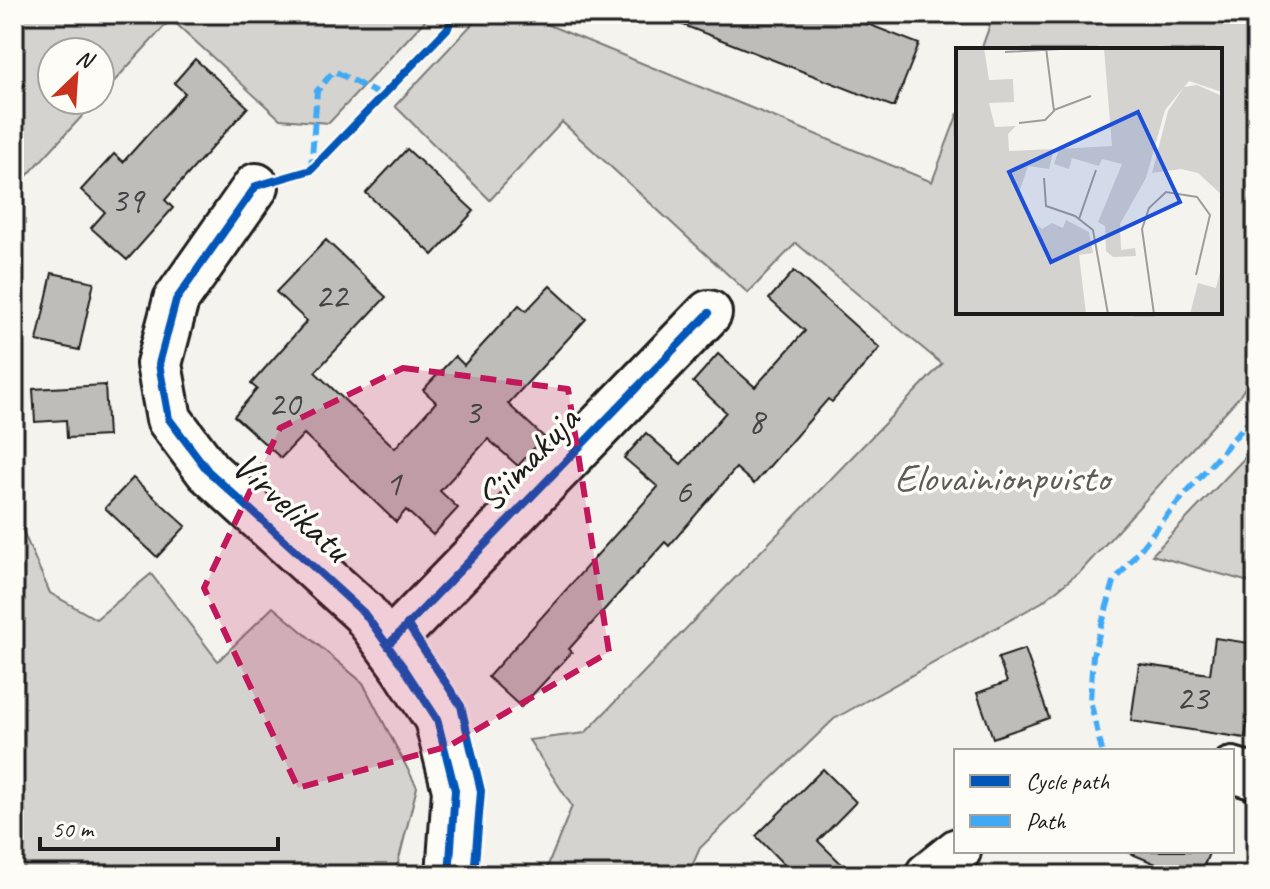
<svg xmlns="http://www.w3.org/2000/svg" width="1270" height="889" viewBox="0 0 1270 889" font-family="Caveat,sans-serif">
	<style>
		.green { fill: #d4d3cf; stroke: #787876; stroke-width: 2 }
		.building { fill: #bebdba; stroke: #1c1c1c; stroke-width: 2 }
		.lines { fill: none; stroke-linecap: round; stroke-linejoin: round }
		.minor-casing { stroke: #1c1c1c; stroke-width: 50 }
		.minor { stroke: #fdfcf7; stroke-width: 44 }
		.quiet { stroke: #3fa9f5; stroke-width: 6; stroke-dasharray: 12 6; stroke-linecap: butt }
		.cycleway-casing { stroke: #fdfcf7; stroke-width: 13 }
		.cycleway { stroke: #0057b8; stroke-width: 8 }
		.marked { fill: #c2185b; fill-opacity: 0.2; stroke: #c2185b; stroke-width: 6; stroke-dasharray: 16 10; stroke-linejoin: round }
		.labels { text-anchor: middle; stroke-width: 7; stroke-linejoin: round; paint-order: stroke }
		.number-label { font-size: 36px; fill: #444 }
		.street-label { font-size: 40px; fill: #1c1c1c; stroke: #fdfcf7 }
		.park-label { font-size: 40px; fill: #5c5c5b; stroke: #fdfcf7 }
		.inset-road { fill: none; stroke: #9e9d9a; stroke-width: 2 }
		.view { fill: #1d4ed8; fill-opacity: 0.15; stroke: #1d4ed8; stroke-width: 4 }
		.inset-edge { fill: none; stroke: #1c1c1c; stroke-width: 4 }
	</style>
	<rect width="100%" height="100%" fill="#f4f3ee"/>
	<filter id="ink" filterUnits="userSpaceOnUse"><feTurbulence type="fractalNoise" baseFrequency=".0125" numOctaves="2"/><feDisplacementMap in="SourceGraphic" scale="16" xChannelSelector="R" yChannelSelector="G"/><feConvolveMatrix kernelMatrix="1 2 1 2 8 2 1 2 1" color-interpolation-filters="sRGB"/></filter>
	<g filter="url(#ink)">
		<g class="green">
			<path d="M14 14H431L329 123 280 119 171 19 100 97V52H52V100H97L14 190Z"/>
			<path d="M479 14H522L932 182 958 113V312H1220V50H981L994 14H1256V370L1239 397 1081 571 1042 602 834 719 700 848 688 875H544L572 806 529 740 585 733 942 364 796 243 748 293 562 122 490 200 395 106 475 21Z"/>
			<path d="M1256 446V584L1152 555Z"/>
			<path d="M14 511 50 593 96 619 151 574 218 661 273 607 363 683 417 787 395 875H14Z"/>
		</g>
		<g class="building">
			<path d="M661 14H842L919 44 894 107 660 16Z"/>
			<path d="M195 59 248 107 165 200 173 208 127 260 91 228 105 212 81 190 114 154 123 162 185 93 174 83Z"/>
			<path d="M407 149 474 211 433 255 366 193Z"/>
			<path d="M326 240 386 297 315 372 395 448 436 402 423 390 455 356 464 365 519 305 526 311 550 286 586 319 508 404 544 437 518 466 488 439 440 491 458 508 433 535 406 510 396 522 304 434 281 458 234 416 257 389 251 384 307 321 276 292Z"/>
			<path d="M794 271 880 348 832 402 828 399 754 484 736 468 669 546 665 542 569 649 572 652 521 707 488 677 658 487 624 458 646 433 681 464 726 412 693 382 718 354 755 387 805 331 769 299Z"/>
			<path d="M52 273 94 282 79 350 37 341Z"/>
			<path d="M105 385 108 436 67 438 66 420 35 422 33 389Z"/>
			<path d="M133 478 186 526 157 557 105 508Z"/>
			<path d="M1215 638 1256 644V663L1245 738 1131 721 1139 664 1210 674Z"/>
			<path d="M1025 649 1049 718 993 738 977 693 1007 682 998 658Z"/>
			<path d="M823 769 856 802 818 841 853 875H794L756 836Z"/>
			<path d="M1125 851H1210L1200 875H1182Z"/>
		</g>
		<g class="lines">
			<g class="minor-casing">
				<g id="minor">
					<path d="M256 186 176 300 159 364 169 419 208 471 364 613 404 668 437 719 455 790 449 875"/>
					<path d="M388 645 709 313"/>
					<path d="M1232 770 1256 777"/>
					<path d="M928 875 958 851"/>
				</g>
			</g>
			<use href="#minor" class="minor"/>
			<g class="quiet">
				<path d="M311 170 317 91 334 71 382 96"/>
				<path d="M1102 751 1090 700 1093 655 1114 582 1174 507 1256 413"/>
			</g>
			<g class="cycleway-casing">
				<g id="cycleway">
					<path d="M407 624 461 706 481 791 474 875"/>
					<path d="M388 645 709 313"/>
					<path d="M449 875 455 790 437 719 404 668 364 613 208 471 169 419 159 364 176 300 256 186 311 170 448 28 453 14"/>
				</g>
			</g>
			<use href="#cycleway" class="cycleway"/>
		</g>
	</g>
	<path class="marked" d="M403 368 568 389 609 652 449 746 298 788 204 588 280 428Z"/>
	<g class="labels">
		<g class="number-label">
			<text x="127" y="212">39</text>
			<text x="331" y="308">22</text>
			<text x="284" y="416">20</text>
			<text x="472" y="424">3</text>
			<text x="756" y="433">8</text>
			<text x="393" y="495">1</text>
			<text x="683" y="503">6</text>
			<text x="1192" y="710">23</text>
		</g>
		<g class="street-label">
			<text transform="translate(527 458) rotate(-46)" y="14">Siimakuja</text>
			<text transform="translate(292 506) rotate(42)" y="14">Virvelikatu</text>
		</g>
		<g class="park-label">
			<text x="1002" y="491">Elovainionpuisto</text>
		</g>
	</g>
	<g transform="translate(956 48)">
		<rect width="266" height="266" fill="#f4f3ee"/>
		<path d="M0 0H28L33 32 57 31 58 54 33 55 39 79 60 78 52 86 53 103 98 101 93 121 72 118 63 145 71 168 86 181 96 175 107 180 110 172 133 184 137 205 123 207 130 266H0ZM148 0H266V44L233 33 209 62 190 130 164 176 165 202 179 200 180 208 157 209 150 203 149 178 142 174 166 116 146 111 143 118 116 110 113 121 98 116 103 101 156 98ZM241 37 266 48V147L242 125 225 121 196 125 212 63 228 39ZM266 216V266H234L242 235 260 240Z" fill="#d4d3cf"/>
		<path class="inset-road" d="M49 4 122 0M98 62 135 48M63 75 89 72 98 63 90 0M88 130 90 158 119 168 137 182 152 266M123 171 140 122M198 266 186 181 193 160 210 144 241 149 254 167 240 227"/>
		<path class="view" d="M182 64 224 154 95 214 53 124Z"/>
		<rect width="266" height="266" class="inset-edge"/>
	</g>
	<rect width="1270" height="889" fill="none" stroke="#fdfcf7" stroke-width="48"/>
	<rect x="24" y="24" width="1222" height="841" fill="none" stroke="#1c1c1c" stroke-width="3" filter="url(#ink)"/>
	<rect x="954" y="749" width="280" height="104" fill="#fdfcf7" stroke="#a3a29f" stroke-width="2"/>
	<rect x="970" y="775" width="40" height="12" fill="#0057b8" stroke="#a3a29f" stroke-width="2"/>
	<text x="1026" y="789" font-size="24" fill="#1c1c1c">Cycle path</text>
	<rect x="970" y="815" width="40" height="12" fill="#3fa9f5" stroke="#a3a29f" stroke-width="2"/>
	<text x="1026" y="829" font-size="24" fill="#1c1c1c">Path</text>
	<g transform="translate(76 76) rotate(25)"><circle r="38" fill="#fdfcf7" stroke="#a3a29f" stroke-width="2"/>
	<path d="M0-6L14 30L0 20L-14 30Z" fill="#c8321e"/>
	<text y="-12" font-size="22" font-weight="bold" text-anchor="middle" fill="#1c1c1c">N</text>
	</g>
	<path d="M40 837v12h238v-12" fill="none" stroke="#1c1c1c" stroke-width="4"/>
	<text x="52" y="837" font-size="24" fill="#1c1c1c" stroke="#fdfcf7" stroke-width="6" paint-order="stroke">50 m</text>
</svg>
